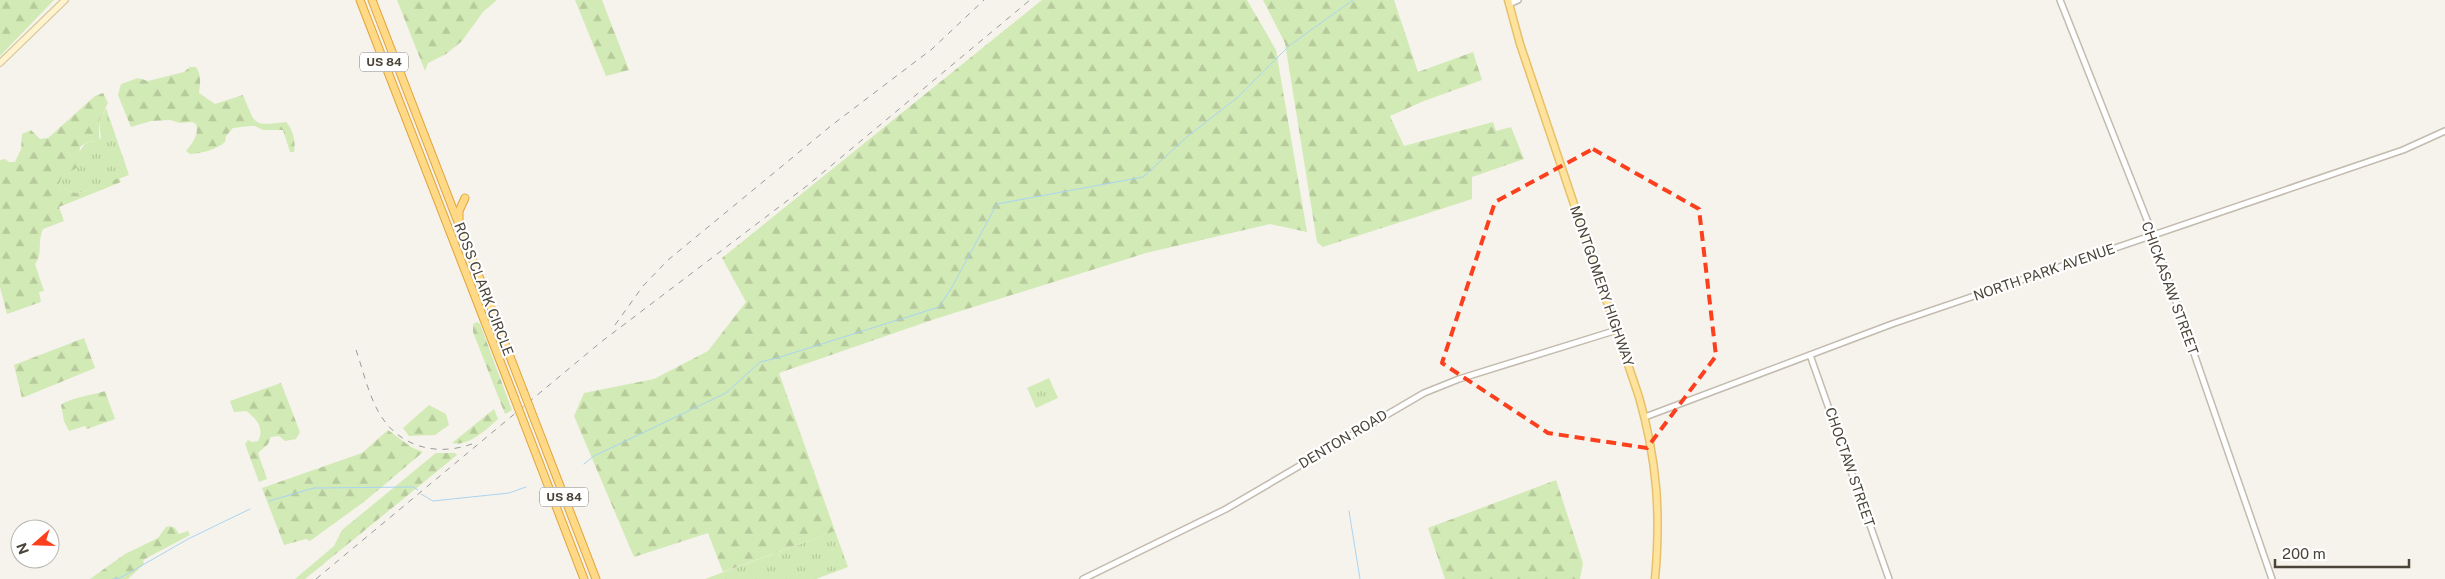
<svg xmlns="http://www.w3.org/2000/svg" width="2445" height="579" viewBox="0 0 2445 579" font-family="'Public Sans',sans-serif">
	<style>
		.grass { fill: url(#grass-tufts) }
		.forest { fill: url(#forest-firs) }
		.lines { fill: none; stroke-linecap: round; stroke-linejoin: round }
		.stream { stroke: #a9d4f2; stroke-width: 1 }
		.tertiary-casing { stroke: #c2bbae; stroke-width: 8 }
		.secondary-casing { stroke: #d6c79b; stroke-width: 8 }
		.primary-casing { stroke: #e6c16a; stroke-width: 9 }
		.trunk-casing { stroke: #e0a43c; stroke-width: 9 }
		.tertiary { stroke: #fff; stroke-width: 5 }
		.secondary { stroke: #fff3cd; stroke-width: 5.5 }
		.primary { stroke: #ffe39c; stroke-width: 6 }
		.trunk { stroke: #ffd985; stroke-width: 7 }
		.rail { stroke: #9a9a9a; stroke-width: 1; stroke-dasharray: 6 6; stroke-linecap: butt }
		.trunk-bridge-casing { stroke: #e0a43c; stroke-width: 9; stroke-linecap: butt }
		.trunk-bridge { stroke: #ffd985; stroke-width: 7 }
		.marked { fill: none; stroke: #fc3f1d; stroke-width: 4; stroke-dasharray: 10 6; stroke-linejoin: round }
		.labels { text-anchor: middle; stroke-width: 4.5; stroke-linejoin: round; paint-order: stroke }
		.shield { fill: #fff; stroke: #817c74; stroke-width: 1 }
		.shield-label { font-size: 12px; font-weight: bold; fill: #4b4439 }
		.street-label { font-size: 14px; fill: #4b4439; stroke: #fff }
	</style>
	<defs>
		<pattern id="grass-tufts" width="24" height="20" patternUnits="userSpaceOnUse" patternTransform="scale(1.25)"><rect width="24" height="20" fill="#d2eab5"/><path d="M3 7l-1-3M5 7V3M7 7l1-3M15 17l-1-3M17 17v-4M19 17l1-3" fill="none" stroke="#b6ca9c"/></pattern>
		<pattern id="forest-firs" width="22" height="20" patternUnits="userSpaceOnUse" patternTransform="scale(1.25)"><rect width="22" height="20" fill="#d2eab5"/><path d="M5 1l3.5 6h-7zM16 11l3.5 6h-7z" fill="#b6ca9c"/></pattern>
	</defs>
	<rect width="100%" height="100%" fill="#f6f3ec"/>
	<g class="grass">
		<path d="M106 108 129 175 83 192 76 193 60 188 59 184 62 176C75 170 75 151 89 141L94 142 101 138 99 121Z"/>
		<path d="M1049 378 1058 398 1036 408 1027 388Z"/>
		<path d="M835 531 848 567 816 579H705Z"/>
	</g>
	<g class="forest">
		<path d="M0 0H54L0 56Z"/>
		<path d="M397 0H497L483 12 462 41 446 54 428 63 425 71Z"/>
		<path d="M575 0H602L629 70 606 76Z"/>
		<path d="M1042 0H1247L1276 50 1307 232 1270 224 1146 253 935 319 779 373 835 531 723 572 708 533 634 557 574 416 584 393 654 379 708 351 746 302 722 258Z"/>
		<path d="M1263 0H1394L1418 72 1473 52 1482 80 1424 101 1390 116 1404 146 1493 122 1496 131 1511 127 1524 159 1472 177V199L1323 247 1317 242 1285 43Z"/>
		<path d="M190 67H196C202 76 200 83 199 93L215 104 243 95C256 126 252 126 286 122 293 128 296 144 294 152H290L283 130H263L255 126H250L233 128 226 136 225 142C218 149 200 154 190 154L186 151C193 142 199 136 196 124L193 122 180 123 170 120 151 121 131 127 118 95 121 84 138 78 148 81 184 72Z"/>
		<path d="M103 93 108 103 99 121V142L89 141 80 147 78 167 62 176 59 184 60 188 76 193 83 192 119 178 121 182 59 207 64 221 43 229C37 242 43 254 35 264L44 291 39 292 41 302 7 314 0 287V160L5 159 9 162H15L21 149 22 134 31 130 40 139 48 138 95 96Z"/>
		<path d="M477 322 480 324 512 410 505 414 473 332V324Z"/>
		<path d="M84 338 95 368 22 398 14 365Z"/>
		<path d="M281 383 300 432 296 439 285 441 279 436 271 437 268 444 258 453 267 479 259 482 245 444 248 440 252 442 258 441C265 428 256 418 246 411L234 412 230 401Z"/>
		<path d="M105 391 115 419 87 429 85 426 69 431 64 421 61 405C69 398 93 395 105 391Z"/>
		<path d="M429 405 446 414 449 425 435 435 409 436 403 428Z"/>
		<path d="M494 409 498 419C487 429 468 447 452 443Z"/>
		<path d="M388 430 411 447 423 452 365 501 310 541 306 539 284 545 262 488 362 453Z"/>
		<path d="M436 453H455L457 455 305 579H295L334 546 342 530Z"/>
		<path d="M1556 480 1583 563 1580 579H1445L1428 528Z"/>
		<path d="M170 526 175 528 179 534 188 531 190 535 143 560 144 564 128 579H90L125 554 158 538 166 527Z"/>
	</g>
	<g class="lines">
		<g class="stream">
			<path d="M584 464 594 456 726 393 760 362 777 358 939 307 952 287 997 204 1143 177 1188 136 1238 97 1290 45 1353 0"/>
			<path d="M421 494 433 501 509 493 526 487"/>
			<path d="M269 501 314 488 413 487 418 490"/>
			<path d="M1349 511 1360 579"/>
			<path d="M113 579 120 578 188 539 250 509"/>
		</g>
		<g class="tertiary-casing">
			<g id="tertiary">
				<path d="M2060 0 2153 235 2272 579"/>
				<path d="M1509 4 1518 0"/>
				<path d="M1810 355 1889 579"/>
				<path d="M1645 417 1892 324 2403 150 2445 131"/>
				<path d="M1083 579 1226 509 1424 393 1459 379 1617 330"/>
			</g>
		</g>
		<g class="secondary-casing">
			<path id="secondary" d="M0 63 65 0"/>
		</g>
		<g class="primary-casing">
			<path id="primary" d="M1508 0 1520 44 1639 397C1657 460 1661 513 1655 579"/>
		</g>
		<g class="trunk-casing">
			<g id="trunk">
				<path d="M360 0 514 397"/>
				<path d="M372 0 523 390"/>
				<path d="M459 222V211L465 198"/>
				<path d="M533 416 596 579"/>
				<path d="M524 423 584 579"/>
			</g>
		</g>
		<use href="#tertiary" class="tertiary"/>
		<use href="#secondary" class="secondary"/>
		<use href="#primary" class="primary"/>
		<use href="#trunk" class="trunk"/>
		<g class="rail">
			<path d="M615 325 643 286 668 260 832 125 932 49 984 0"/>
			<path d="M356 350C363 370 368 393 378 411 398 448 439 458 477 442"/>
			<path d="M316 579 601 342 808 185 1030 0"/>
		</g>
		<g class="trunk-bridge-casing">
			<g id="trunk-bridge">
				<path d="M523 390 533 416"/>
				<path d="M514 397 524 423"/>
			</g>
		</g>
		<use href="#trunk-bridge" class="trunk-bridge"/>
	</g>
	<path class="marked" d="M1593 149 1699 209 1716 356 1647 448 1548 433 1442 363 1495 202Z"/>
	<g class="labels">
		<g class="shield">
			<rect x="360" y="52.5" width="48" height="19" rx="4"/>
			<rect x="540" y="487.5" width="48" height="19" rx="4"/>
		</g>
		<g class="shield-label">
			<text x="384" y="66">US 84</text>
			<text x="564" y="501">US 84</text>
		</g>
		<g class="street-label">
			<text transform="translate(2044 272) rotate(-19)" y="5">NORTH PARK AVENUE</text>
			<text transform="translate(1602 286) rotate(71)" y="5">MONTGOMERY HIGHWAY</text>
			<text transform="translate(2170 288) rotate(70)" y="5">CHICKASAW STREET</text>
			<text transform="translate(484 289) rotate(69)" y="5">ROSS CLARK CIRCLE</text>
			<text transform="translate(1343 439) rotate(-31)" y="5">DENTON ROAD</text>
			<text transform="translate(1850 467) rotate(71)" y="5">CHOCTAW STREET</text>
		</g>
	</g>
	<g transform="translate(35 544) rotate(250)"><circle r="24" fill="#ffffff" stroke="#b7b4b0"/>
	<path d="M0-4L9 19L0 12L-9 19Z" fill="#fc3f1d"/>
	<text y="-8" font-size="14" font-weight="bold" text-anchor="middle" fill="#4b4439">N</text>
	</g>
	<path d="M2275 559v8h134v-8" fill="none" stroke="#4b4439" stroke-width="2.5"/>
	<text x="2282" y="559" font-size="15" fill="#4b4439" stroke="#ffffff" stroke-width="4" paint-order="stroke">200 m</text>
</svg>
